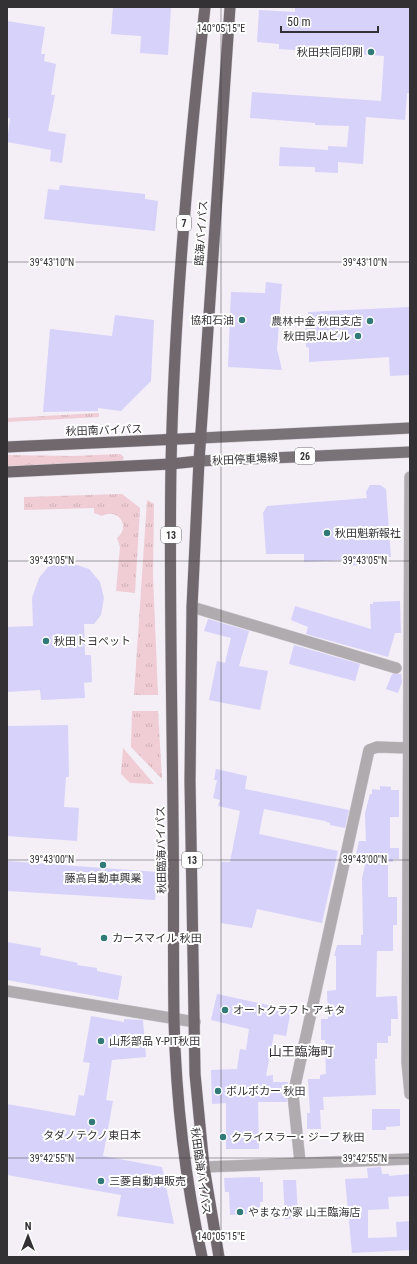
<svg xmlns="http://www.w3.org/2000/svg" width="417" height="1264" viewBox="0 0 417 1264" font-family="'Roboto Condensed','Noto Sans JP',sans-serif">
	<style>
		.grass { fill: url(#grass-tufts) }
		.building { fill: #d6d2f9 }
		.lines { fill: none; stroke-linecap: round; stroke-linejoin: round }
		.minor-casing { stroke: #d1ccd4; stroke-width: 12 }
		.primary-casing { stroke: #d1ccd4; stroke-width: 12 }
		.trunk-casing { stroke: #d1ccd4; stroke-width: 12 }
		.minor { stroke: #afabae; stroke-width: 11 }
		.primary { stroke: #797277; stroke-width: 11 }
		.trunk { stroke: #70686d; stroke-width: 11 }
		.ticks { fill: none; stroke: #333134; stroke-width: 1; stroke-opacity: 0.45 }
		.poi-dot { fill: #317a78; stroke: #fff; stroke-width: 1.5 }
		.labels { text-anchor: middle; stroke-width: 4; stroke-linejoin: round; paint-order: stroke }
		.shield { fill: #fff; stroke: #706f71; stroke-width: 1 }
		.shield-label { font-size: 10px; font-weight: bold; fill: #333134 }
		.poi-label { font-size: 11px; fill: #333134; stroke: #fff; text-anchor: start }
		.street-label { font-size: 11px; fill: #333134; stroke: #fff }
		.quarter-label { font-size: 13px; fill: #322d34; stroke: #fff }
		.ticks-label { font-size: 10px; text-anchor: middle; fill: #333134; stroke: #fff; stroke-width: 4; stroke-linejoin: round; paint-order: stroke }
	</style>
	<defs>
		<pattern id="grass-tufts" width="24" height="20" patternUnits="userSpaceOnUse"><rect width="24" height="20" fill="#f0ccd4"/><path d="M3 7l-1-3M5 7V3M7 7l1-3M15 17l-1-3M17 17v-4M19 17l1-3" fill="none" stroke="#ceb0b7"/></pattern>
	</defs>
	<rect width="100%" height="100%" fill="#f4eef7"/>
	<g class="grass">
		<path d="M99 413V417L7 422V418Z"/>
		<path d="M120 454 124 457 122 462 7 466V455L73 456Z"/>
		<path d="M122 494 140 508 135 593 116 591 120 547 117 538C132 526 117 507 102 516L94 513V508L24 510V497Z"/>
		<path d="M147 500 154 504 153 576 158 695H134Z"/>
		<path d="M132 711H158L162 779 131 747Z"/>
		<path d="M123 748 154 784 130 783 121 774Z"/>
	</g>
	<g class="building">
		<path d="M113 7H171L168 55 140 53 141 36 111 34Z"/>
		<path d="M295 7H410V93H407L405 120 366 117 363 164 338 162V173L315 172V167L279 166 280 147 328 150V146L347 147 349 126 315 125V123L250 118 252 92 381 101 384 56 279 49V44L257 42 259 10 295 12Z"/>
		<path d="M7 21 45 27 41 54H45L44 61 56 64 51 95H55L48 131 66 134 62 163 50 161 51 150 7 142 10 118H7Z"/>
		<path d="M60 185 145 194V199L158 201 155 231 44 219 48 189 59 190Z"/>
		<path d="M266 282 282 284 277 349 282 370 228 367 231 292 265 293Z"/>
		<path d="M410 307V375L390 376 389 357 309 362V348L306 347 305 325H309L308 312Z"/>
		<path d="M115 315 154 320 151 381 121 411 98 408V411L43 412 50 329 112 336Z"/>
		<path d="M370 485H380L386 489 391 557 362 558V565L343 566V560L304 562V554H266L263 513 267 506 367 498 366 492Z"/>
		<path d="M60 563 74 564 89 569 100 582 104 598 101 615 94 624H84L85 655H91L92 682 84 683 85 698 41 700 40 690 7 692V627L33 626 32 598 39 578 48 567Z"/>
		<path d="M400 601 401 633H395L388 657 306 634 308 627 291 620 295 606 371 629 370 604H373V602Z"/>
		<path d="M208 619 249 631 239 666 268 671 260 710 209 700 217 661 225 663 231 638 204 631Z"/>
		<path d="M294 645 360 664 355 681 289 664Z"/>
		<path d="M392 674H401L402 682 398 693 386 689Z"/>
		<path d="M68 725 69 777H66L64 807 79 808 77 841 7 836V726Z"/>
		<path d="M216 769 247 776 245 789 349 810 345 828 330 825V823L325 821 264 809 259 834 338 851 322 923 257 909 252 928 221 923V862H230L240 811 218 806 220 800 213 798 217 780H214Z"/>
		<path d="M380 786 391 787V790H399V817H390V848H399V859H393V862H388V897H397V925H393V951H377L376 997 397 996 398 1019H391V1036H388V1043H377V1059H375L376 1095 323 1097 324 1110H320L321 1129H307V1113H310L308 1079H320V1075L326 1074 325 1040H321V1019H328L327 991 336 990V956H334L337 945H361V935H363L362 878 367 857 356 855 359 841H366L365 813 370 794H372V789L380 790Z"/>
		<path d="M7 861 158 872 155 900 7 891Z"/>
		<path d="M7 942 41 948 40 955 78 963 77 965 97 968V971L122 976 118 1000 7 980Z"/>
		<path d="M217 994 291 1010 286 1036 274 1034 266 1076 273 1075V1082H288L287 1102H258L259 1149H226V1103L212 1104 211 1070 237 1069 240 1049 246 1050 249 1029 211 1020Z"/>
		<path d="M91 1016 124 1022V1019L143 1020 146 1057 112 1060 106 1100 113 1101 103 1156 162 1167 174 1224 117 1216 121 1195 7 1175V1104L75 1116 79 1095 84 1096 90 1063 83 1062Z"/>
		<path d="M372 1109H400V1126L386 1127V1130H372Z"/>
		<path d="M381 1167 382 1174H389V1176L410 1174V1196L388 1197 389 1209 368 1210V1238L397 1237 396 1222 410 1221V1250L352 1253 345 1179 368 1178 367 1168Z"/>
		<path d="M260 1177V1182H263V1202H260V1213L230 1215 229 1192H225L224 1178Z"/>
		<path d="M283 1180H296L298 1218 285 1219Z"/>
	</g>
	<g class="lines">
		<g class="minor-casing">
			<g id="minor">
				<path d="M410 477 407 1062 410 1094"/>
				<path d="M192 607 396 668"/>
				<path d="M7 991 195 1022"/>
				<path d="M300 1162 293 1095 369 750 377 747 408 748"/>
				<path d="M204 1167 410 1159"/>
			</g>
		</g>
		<g class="primary-casing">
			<g id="primary">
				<path d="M201 438 410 428"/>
				<path d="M199 461 410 452"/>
			</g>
		</g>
		<g class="trunk-casing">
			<g id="trunk">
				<path d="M7 447 201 438"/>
				<path d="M7 472 171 464 199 461"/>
				<path d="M202 1257C185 1179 176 1099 174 1020 173 952 174 885 173 818 172 700 169 583 171 465 174 312 188 159 205 7"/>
				<path d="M219 1257 204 1167 195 1074 190 781 192 607 199 461 230 7"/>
			</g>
		</g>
		<use href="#minor" class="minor"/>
		<use href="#primary" class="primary"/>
		<use href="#trunk" class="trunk"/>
	</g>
	<path class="ticks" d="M221 7V1257M7 262H410M7 561H410M7 860H410M7 1158H410"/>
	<g class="poi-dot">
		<circle cx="371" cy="52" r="4"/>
		<circle cx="242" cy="320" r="4"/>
		<circle cx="370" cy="321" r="4"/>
		<circle cx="358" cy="336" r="4"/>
		<circle cx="327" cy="533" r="4"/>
		<circle cx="46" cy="641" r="4"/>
		<circle cx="103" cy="865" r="4"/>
		<circle cx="104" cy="938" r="4"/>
		<circle cx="225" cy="1010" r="4"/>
		<circle cx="101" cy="1041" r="4"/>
		<circle cx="218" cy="1091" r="4"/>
		<circle cx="92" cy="1122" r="4"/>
		<circle cx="223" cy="1137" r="4"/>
		<circle cx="101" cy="1181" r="4"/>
		<circle cx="240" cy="1212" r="4"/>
	</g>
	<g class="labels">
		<g class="shield">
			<rect x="177" y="215" width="14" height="16" rx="3"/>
			<rect x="295" y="448" width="20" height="16" rx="3"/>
			<rect x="161" y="527" width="20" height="16" rx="3"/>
			<rect x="182" y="852" width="20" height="16" rx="3"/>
		</g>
		<g class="shield-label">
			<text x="184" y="227">7</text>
			<text x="305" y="460">26</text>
			<text x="171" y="539">13</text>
			<text x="192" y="864">13</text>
		</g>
		<g class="poi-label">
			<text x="363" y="56" text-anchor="end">秋田共同印刷</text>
			<text x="234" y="324" text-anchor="end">協和石油</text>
			<text x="362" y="325" text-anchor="end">農林中金 秋田支店</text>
			<text x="350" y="340" text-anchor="end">秋田県JAビル</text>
			<text x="335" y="537">秋田魁新報社</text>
			<text x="54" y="645">秋田トヨペット</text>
			<text x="103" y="882" text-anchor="middle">藤高自動車興業</text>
			<text x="112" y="942">カースマイル 秋田</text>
			<text x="233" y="1014">オートクラフト アキタ</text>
			<text x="109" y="1045">山形部品 Y-PIT秋田</text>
			<text x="226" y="1095">ボルボカー 秋田</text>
			<text x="92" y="1139" text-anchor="middle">タダノテクノ東日本</text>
			<text x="231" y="1141">クライスラー・ジープ 秋田</text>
			<text x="109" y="1185">三菱自動車販売</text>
			<text x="248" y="1216">やまなか家 山王臨海店</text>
		</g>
		<g class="street-label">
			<text transform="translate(201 233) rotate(-86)" y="4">臨海バイパス</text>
			<text transform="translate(104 430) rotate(-2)" y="4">秋田南バイパス</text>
			<text transform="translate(245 459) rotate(-3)" y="4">秋田停車場線</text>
			<text transform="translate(161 850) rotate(-91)" y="4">秋田臨海バイパス</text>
			<text transform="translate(201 1171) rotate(82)" y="4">秋田臨海バイパス</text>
		</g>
		<g class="quarter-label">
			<text x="301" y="1056">山王臨海町</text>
		</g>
	</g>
	<g class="ticks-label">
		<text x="221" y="32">140°05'15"E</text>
		<text x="52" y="266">39°43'10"N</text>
		<text x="365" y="266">39°43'10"N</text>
		<text x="52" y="564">39°43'05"N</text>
		<text x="365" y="564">39°43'05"N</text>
		<text x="52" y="863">39°43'00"N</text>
		<text x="365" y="863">39°43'00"N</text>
		<text x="52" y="1162">39°42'55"N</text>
		<text x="365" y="1162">39°42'55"N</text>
		<text x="221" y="1240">140°05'15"E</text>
	</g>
	<rect width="417" height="1264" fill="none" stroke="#333134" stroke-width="16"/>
	<g transform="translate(28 1236)" stroke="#ffffff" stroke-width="3" paint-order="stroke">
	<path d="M0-3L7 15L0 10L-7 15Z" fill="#333134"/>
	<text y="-6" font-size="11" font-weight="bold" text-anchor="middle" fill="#333134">N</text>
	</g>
	<path d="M281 26v6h97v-6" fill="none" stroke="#333134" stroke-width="2"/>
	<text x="287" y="26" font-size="12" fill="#333134" stroke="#ffffff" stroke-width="3" paint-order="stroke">50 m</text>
</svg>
